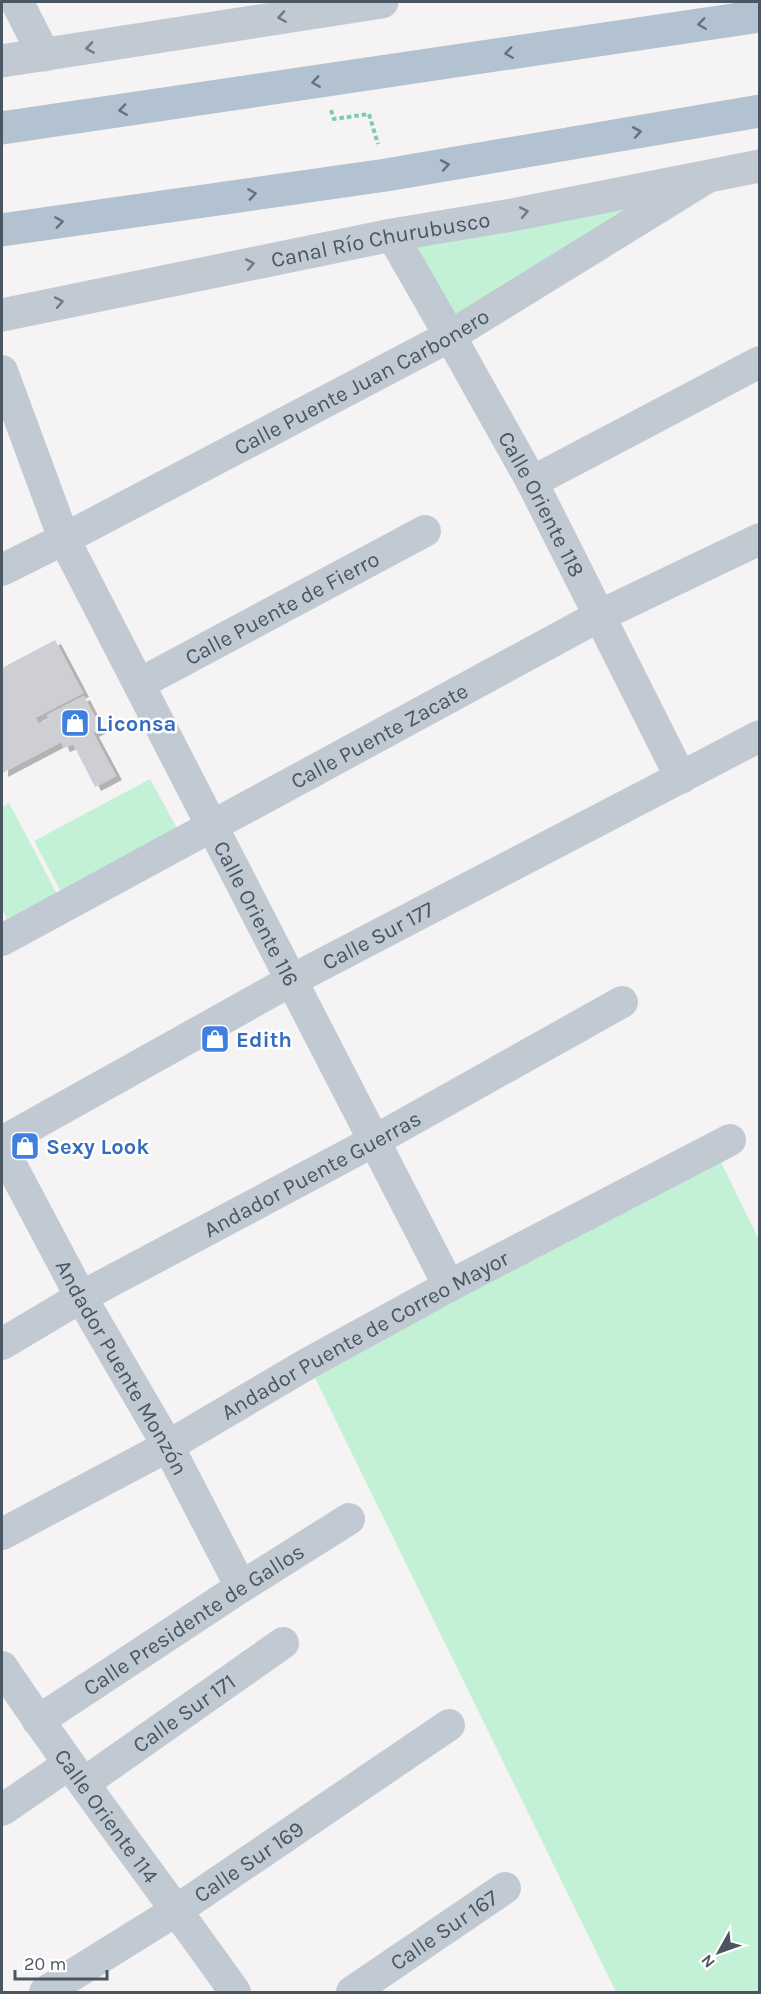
<svg xmlns="http://www.w3.org/2000/svg" width="761" height="1994" viewBox="0 0 761 1994" font-family="Karla,sans-serif">
	<style>
		.green { fill: #c3f1d5 }
		.building { fill: #cdcfd5; filter: url(#shadow) }
		.lines { fill: none; stroke-linecap: round; stroke-linejoin: round }
		.path { stroke: #7ad0a6; stroke-width: 4; stroke-dasharray: 4.5 3; stroke-linecap: butt }
		.minor { stroke: #c1cad2; stroke-width: 32 }
		.tertiary { stroke: #c1cad2; stroke-width: 33 }
		.primary { stroke: #b3c2d1; stroke-width: 33 }
		.oneway { stroke: #6e7983 }
		.oneway2 { stroke: #64717d }
		.labels { text-anchor: middle; stroke-width: 5; stroke-linejoin: round; paint-order: stroke }
		.street-label { font-size: 22px; fill: #4a5661; stroke: #fff }
		.shop-label { font-size: 22px; font-weight: bold; fill: #366cbe; stroke: #fff; text-anchor: start }
	</style>
	<defs>
		<filter id="shadow"><feDropShadow dx="6" dy="4" stdDeviation="0" flood-color="#0004"/></filter>
	</defs>
	<rect width="100%" height="100%" fill="#f5f3f3"/>
	<g class="green">
		<path d="M662 196 453 323 414 245Z"/>
		<path d="M150 779 184 841 67 903 34 841Z"/>
		<path d="M9 803 62 903 12 929 2 909V807Z"/>
		<path d="M719 1158 759 1240V1992H616L315 1378 455 1298Z"/>
	</g>
	<path class="building" d="M55 640 83 693 35 718 39 724 49 718 47 715 84 696 101 729 93 733 116 776 95 787 73 744 64 748 61 742 2 773V668Z"/>
	<g class="lines">
		<path class="path" d="M331 110 334 119 369 114 378 144"/>
		<g class="minor">
			<path id="s1" d="M392 235 450 336 532 482 681 778"/>
			<path id="s2" d="M2 371 64 539 449 1286"/>
			<path d="M532 482 760 362"/>
			<path id="s3" d="M2 570 64 539 450 336 703 180"/>
			<path id="s4" d="M139 684 425 531"/>
			<path id="s5" d="M2 940 599 616 760 539"/>
			<path id="s6" d="M2 1142 292 980 760 736"/>
			<path id="s7" d="M2 1148 81 1297 168 1446 241 1587"/>
			<path id="s8" d="M2 1344 81 1297 374 1141 622 1002"/>
			<path id="s9" d="M2 1534 168 1446 307 1364 449 1286 730 1140"/>
			<path id="s10" d="M2 1667C76 1778 158 1883 235 1992"/>
			<path id="s11" d="M38 1721 241 1587 349 1519"/>
			<path id="s12" d="M84 1783 283 1643"/>
			<path d="M2 1810 69 1764"/>
			<path id="s13" d="M45 1992 177 1910 449 1725"/>
			<path id="s14" d="M352 1992 505 1888"/>
		</g>
		<g class="tertiary">
			<path d="M17 2 44 55"/>
			<path d="M2 61 382 2"/>
			<path id="s15" d="M2 315 392 235 512 215 760 166"/>
		</g>
		<g class="primary">
			<path d="M2 128 760 16"/>
			<path d="M2 230 386 175 760 111"/>
		</g>
	</g>
	<defs><path id="oneway-chevron" d="M-2-3.5L2.5 0L-2 3.5" fill="none" stroke-width="1.6" stroke-linecap="round" stroke-linejoin="round" transform="scale(1.5)"/></defs>
	<g class="oneway">
		<use href="#oneway-chevron" transform="translate(282 17) rotate(171)"/>
		<use href="#oneway-chevron" transform="translate(90 48) rotate(171)"/>
		<use href="#oneway-chevron" transform="translate(524 212) rotate(-11)"/>
		<use href="#oneway-chevron" transform="translate(250 264) rotate(-11)"/>
		<use href="#oneway-chevron" transform="translate(59 302) rotate(-11)"/>
	</g>
	<g class="oneway2">
		<use href="#oneway-chevron" transform="translate(702 24) rotate(172)"/>
		<use href="#oneway-chevron" transform="translate(509 53) rotate(172)"/>
		<use href="#oneway-chevron" transform="translate(316 82) rotate(172)"/>
		<use href="#oneway-chevron" transform="translate(123 110) rotate(172)"/>
		<use href="#oneway-chevron" transform="translate(637 132) rotate(-10)"/>
		<use href="#oneway-chevron" transform="translate(445 165) rotate(-10)"/>
		<use href="#oneway-chevron" transform="translate(252 194) rotate(-8)"/>
		<use href="#oneway-chevron" transform="translate(59 222) rotate(-8)"/>
	</g>
	<defs>
		<g id="shop-square" transform="scale(1.5)"><rect x="-9" y="-9" width="18" height="18" rx="4" fill="#3f7fe0" stroke="#fff"/><path d="M-5-2.5h2.3a2.7 3.5 0 0 1 5.4 0H5L5.5 6h-11ZM-1.5-2.5h3a1.5 2.3 0 0 0-3 0Z" fill="#fff"/></g>
	</defs>
	<g fill-rule="evenodd">
		<use href="#shop-square" x="75" y="723"/>
		<use href="#shop-square" x="215" y="1039"/>
		<use href="#shop-square" x="25" y="1146"/>
	</g>
	<g class="labels">
		<g class="street-label">
			<text dy="8" stroke="none"><textPath href="#s15" startOffset="386">Canal Río Churubusco</textPath></text>
			<text dy="8" stroke="none"><textPath href="#s3" startOffset="406">Calle Puente Juan Carbonero</textPath></text>
			<text dy="8" stroke="none"><textPath href="#s1" startOffset="308">Calle Oriente 118</textPath></text>
			<text dy="8" stroke="none"><textPath href="#s4" startOffset="162">Calle Puente de Fierro</textPath></text>
			<text dy="8" stroke="none"><textPath href="#s5" startOffset="429">Calle Puente Zacate</textPath></text>
			<text dy="8" stroke="none"><textPath href="#s2" startOffset="600">Calle Oriente 116</textPath></text>
			<text dy="8" stroke="none"><textPath href="#s6" startOffset="429">Calle Sur 177</textPath></text>
			<text dy="8" stroke="none"><textPath href="#s8" startOffset="354">Andador Puente Guerras</textPath></text>
			<text dy="8" stroke="none"><textPath href="#s9" startOffset="414">Andador Puente de Correo Mayor</textPath></text>
			<text dy="8" stroke="none"><textPath href="#s7" startOffset="250">Andador Puente Monzón</textPath></text>
			<text dy="8" stroke="none"><textPath href="#s11" startOffset="186">Calle Presidente de Gallos</textPath></text>
			<text dy="8" stroke="none"><textPath href="#s12" startOffset="122">Calle Sur 171</textPath></text>
			<text dy="8" stroke="none"><textPath href="#s10" startOffset="182">Calle Oriente 114</textPath></text>
			<text dy="8" stroke="none"><textPath href="#s13" startOffset="242">Calle Sur 169</textPath></text>
			<text dy="8" stroke="none"><textPath href="#s14" startOffset="111">Calle Sur 167</textPath></text>
		</g>
		<g class="shop-label">
			<text x="96" y="731">Liconsa</text>
			<text x="236" y="1047">Edith</text>
			<text x="46" y="1154">Sexy Look</text>
		</g>
	</g>
	<rect width="761" height="1994" fill="none" stroke="#4a5661" stroke-width="6"/>
	<g transform="translate(719 1952) rotate(230)" stroke="#ffffff" stroke-width="4.5" paint-order="stroke">
	<path d="M0-4.5L10 22L0 15L-10 22Z" fill="#4a5661"/>
	<text y="-9" font-size="16" font-weight="bold" text-anchor="middle" fill="#4a5661">N</text>
	</g>
	<path d="M15 1970v9h92v-9" fill="none" stroke="#4a5661" stroke-width="3"/>
	<text x="24" y="1970" font-size="18" fill="#4a5661" stroke="#ffffff" stroke-width="4.5" paint-order="stroke">20 m</text>
</svg>
